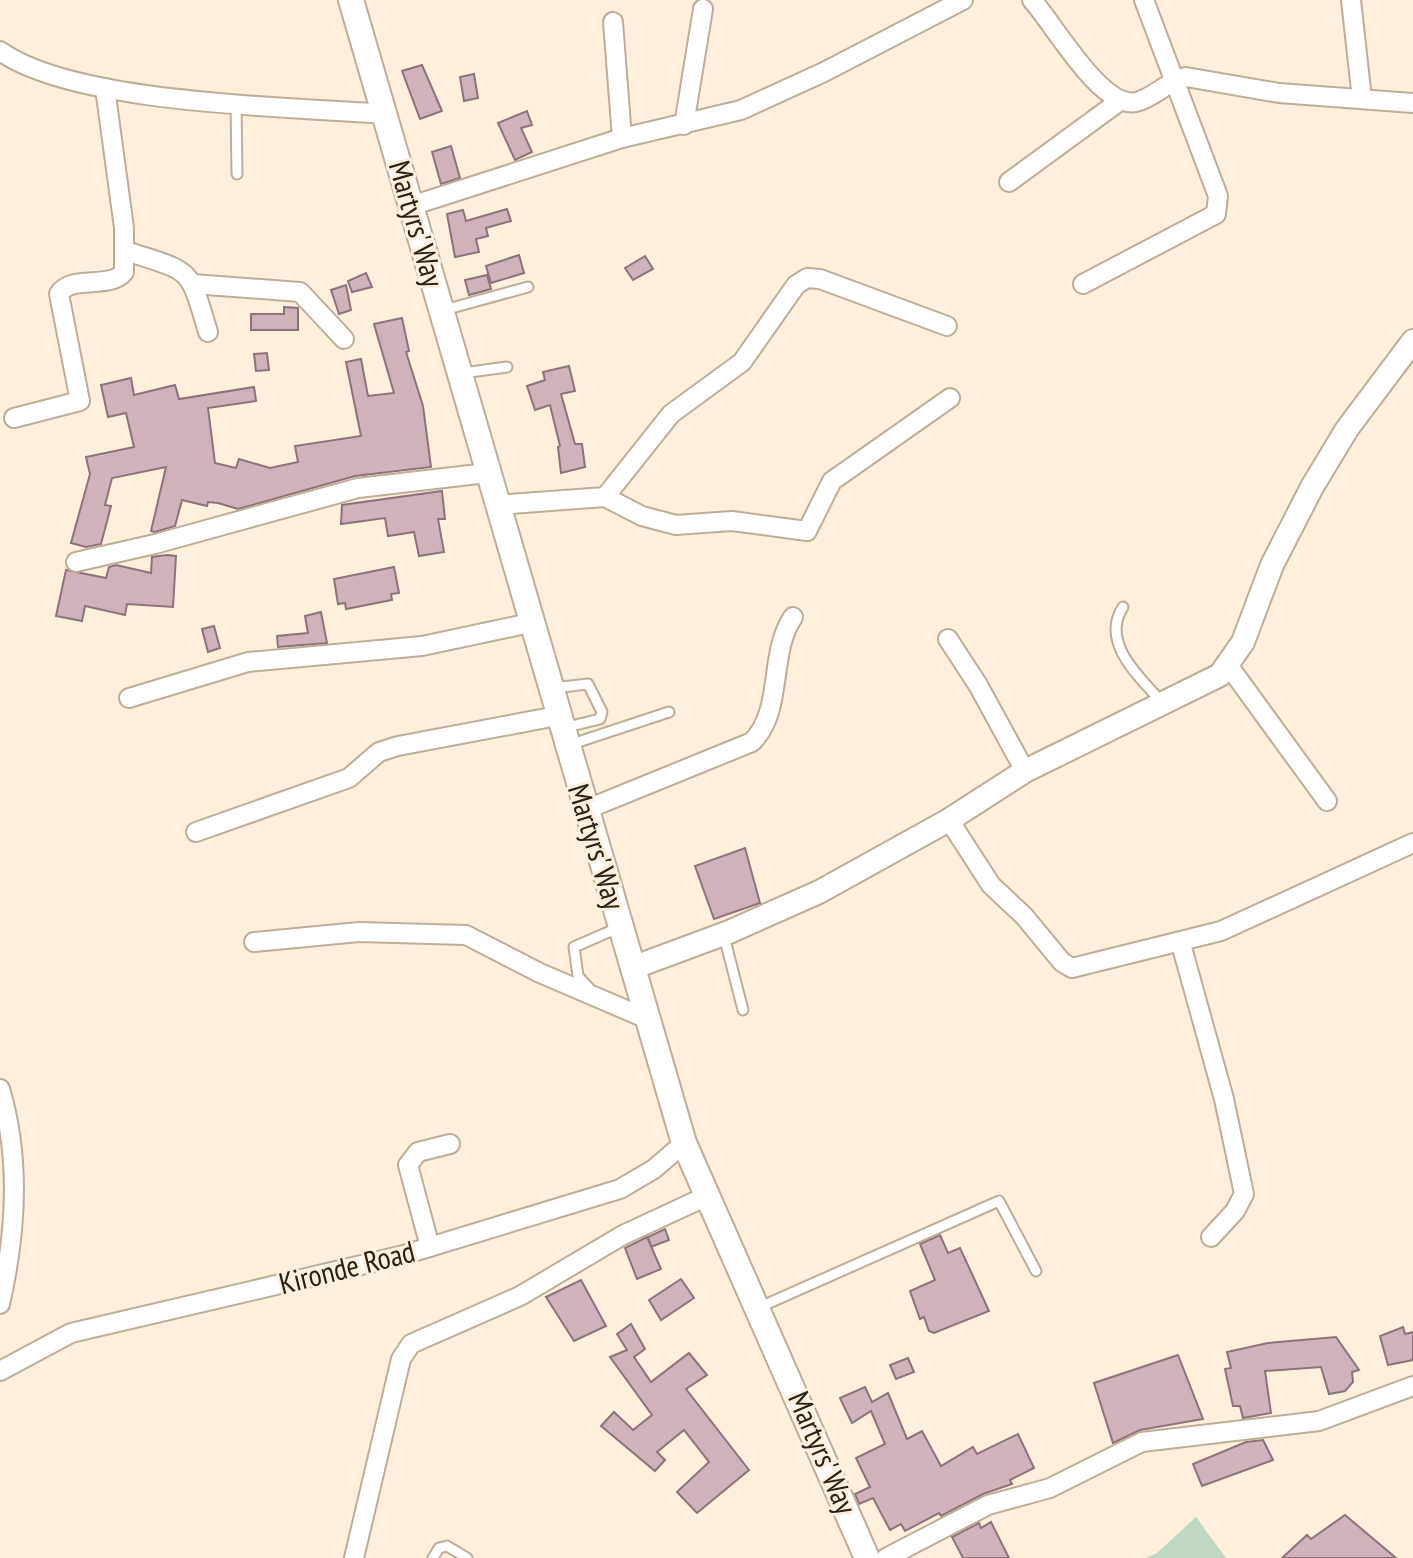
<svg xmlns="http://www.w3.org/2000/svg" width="1413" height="1558" viewBox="0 0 1413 1558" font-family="'PT Sans Narrow',sans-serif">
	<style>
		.green { fill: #c0d8c3 }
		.building { fill: #d0b2bb; stroke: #8e727b; stroke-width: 2 }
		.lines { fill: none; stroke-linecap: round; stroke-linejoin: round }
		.service-casing { stroke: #beae97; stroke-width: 13 }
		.minor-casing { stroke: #beae97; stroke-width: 22 }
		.tertiary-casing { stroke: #beae97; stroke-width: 26 }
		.secondary-casing { stroke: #beae97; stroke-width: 28 }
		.service { stroke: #fff; stroke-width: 9 }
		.minor { stroke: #fff; stroke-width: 18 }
		.tertiary { stroke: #fff; stroke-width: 22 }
		.secondary { stroke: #fff; stroke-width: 24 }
		.labels { text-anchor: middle; stroke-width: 6; stroke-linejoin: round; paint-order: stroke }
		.street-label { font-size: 30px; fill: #272118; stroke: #fef0dd }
	</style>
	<rect width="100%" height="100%" fill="#fef0dd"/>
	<path class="green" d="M1196 1517 1226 1558H1145L1157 1553Z"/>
	<g class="building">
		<path d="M422 65 442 111 420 119 402 71Z"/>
		<path d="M474 74 478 98 464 101 460 77Z"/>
		<path d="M527 111 532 125 521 128 532 152 515 160 498 123Z"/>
		<path d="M451 146 460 178 441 184 432 152Z"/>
		<path d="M507 209 511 221 486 228 488 236 476 239 479 252 455 257 447 214 463 210 466 221Z"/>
		<path d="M519 255 524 273 491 283 486 266Z"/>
		<path d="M645 256 653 269 633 280 625 268Z"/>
		<path d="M366 273 372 287 352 292 348 281Z"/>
		<path d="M487 275 491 289 469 295 465 280Z"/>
		<path d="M346 285 351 310 339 314 331 290Z"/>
		<path d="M284 307 298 308V330H251V314H284Z"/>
		<path d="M402 318 409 351 406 352 423 406 431 467 355 476 238 509 218 503 208 502 207 506 182 500 175 526 155 532 151 531 166 467 112 478 105 505 111 506 101 544 86 547 71 543 90 474 86 457 134 447 126 413 108 417 101 385 131 378 134 395 175 385 179 399 254 387 256 401 208 408 215 463 236 468 239 459 270 468 298 462 295 446 361 436 346 362 361 359 368 396 394 393 374 324Z"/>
		<path d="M267 353 269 370 256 371 254 354Z"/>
		<path d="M569 366 575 391 561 394 575 444H582L585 467 561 473 558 447 560 446 550 405 535 410 527 386 545 380 543 372Z"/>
		<path d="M442 491 445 519H438L444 552 419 556 414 532 388 536 385 518 341 524 342 505Z"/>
		<path d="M167 555 176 556 173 607 127 604 125 615 85 606 82 621 56 616 66 570 106 578 109 567 116 565 151 573 152 557Z"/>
		<path d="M394 567 399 593 391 594 392 600 346 609 345 603 338 604 334 579Z"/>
		<path d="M321 612 327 643 278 647 277 636 308 633 305 616Z"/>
		<path d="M214 626 220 648 208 652 202 629Z"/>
		<path d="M745 848 760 903 714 919 695 866Z"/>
		<path d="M665 1229 669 1240 651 1247 648 1237Z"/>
		<path d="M940 1235 948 1253 960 1248 989 1311 934 1333 929 1331 924 1317 920 1319 910 1291 935 1280 920 1244Z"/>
		<path d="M647 1237 661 1269 637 1279 625 1248Z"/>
		<path d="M681 1279 694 1298 661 1320 649 1300Z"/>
		<path d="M581 1280 606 1326 574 1341 546 1297Z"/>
		<path d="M631 1324 645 1349 634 1357 651 1382 689 1353 707 1375 686 1389 749 1470 697 1513 677 1492 709 1462 684 1430 657 1452 665 1460 655 1471 601 1426 614 1412 633 1430 652 1415 610 1357 627 1350 617 1334Z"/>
		<path d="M1403 1327 1405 1334 1413 1332V1360L1388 1365 1380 1336Z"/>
		<path d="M1336 1337 1359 1370 1352 1372 1353 1382 1345 1391 1329 1394 1321 1367 1265 1371 1271 1413 1243 1418 1240 1406H1233L1225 1369 1231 1368 1227 1352 1268 1343Z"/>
		<path d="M1178 1355 1203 1419 1140 1430 1113 1443 1094 1383Z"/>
		<path d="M908 1358 914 1372 896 1379 890 1365Z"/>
		<path d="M865 1387 872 1402 888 1393 907 1439 922 1431 941 1466 973 1447 977 1454 1018 1434 1034 1468 1010 1480 1012 1484 983 1494 941 1516 939 1513 905 1531 901 1524 890 1530 873 1498 859 1504 855 1494 870 1487 856 1458 885 1444 871 1411 852 1423 840 1398Z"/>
		<path d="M1263 1440 1273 1460 1202 1486 1193 1464 1246 1442Z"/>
		<path d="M1345 1515 1396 1558H1282L1307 1535 1311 1539Z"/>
		<path d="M991 1522 1009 1558H963L952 1537 979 1523 981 1528Z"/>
	</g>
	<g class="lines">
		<g class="service-casing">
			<g id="service">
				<path d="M236 103 237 174"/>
				<path d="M444 310 528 287"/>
				<path d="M463 373 507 367"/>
				<path d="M1123 607C1100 642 1139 677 1162 702"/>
				<path d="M553 688 588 684 602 712 600 719 563 728"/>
				<path d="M569 745 669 712"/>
				<path d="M724 936 743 1010"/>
				<path d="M589 988 578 976 574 947 620 927"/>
				<path d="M760 1307 999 1201 1036 1271"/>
				<path d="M433 1558 439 1548 447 1546 467 1558"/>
			</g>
		</g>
		<g class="minor-casing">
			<g id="minor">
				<path d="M1032 0C1054 24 1101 109 1136 102 1154 98 1167 81 1186 77L1279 93 1413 103"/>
				<path d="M1351 0 1362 99"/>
				<path d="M613 22 622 138"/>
				<path d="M0 51C74 104 289 107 385 114"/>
				<path d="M684 125 703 9"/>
				<path d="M1009 182 1121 100"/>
				<path d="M411 206 622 138 741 110 824 72 963 0"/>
				<path d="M126 251C193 273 188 265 208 332"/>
				<path d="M193 284 300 292 344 339"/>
				<path d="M1083 284 1216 214 1218 196 1144 0"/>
				<path d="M14 418 80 401 59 294C71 274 110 290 124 272V228L105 88"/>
				<path d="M605 497 642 516 676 525 732 521 807 531 832 481 950 398"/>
				<path d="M496 505 605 497 671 414 742 362 796 285 807 278 820 279 947 326"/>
				<path d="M76 562 155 544 358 488 487 473"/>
				<path d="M948 639 978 685 1025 771"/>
				<path d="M1228 665 1327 801"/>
				<path d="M129 698 248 662 422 646 530 623"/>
				<path d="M585 810 752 742C784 710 768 654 793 617"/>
				<path d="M949 820 991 885 1024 916 1062 962 1072 968 1221 931 1413 843"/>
				<path d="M196 832 349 778 379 752 398 746 557 716"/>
				<path d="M254 942 359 932 466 935 540 973 645 1018"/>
				<path d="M1181 944 1224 1099 1244 1194 1235 1211 1211 1237"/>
				<path d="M0 1089C21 1159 16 1234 0 1304"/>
				<path d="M430 1247 408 1165 418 1152 450 1144"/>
				<path d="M0 1371 71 1333 400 1256 620 1189 654 1169 684 1143"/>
				<path d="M354 1558 401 1359 411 1344 520 1296 623 1235 707 1196"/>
				<path d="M886 1558 988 1505 1050 1488 1142 1442 1319 1421 1413 1386"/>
			</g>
		</g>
		<g class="tertiary-casing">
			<path id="tertiary" d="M632 968 729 932 819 892 949 820 1025 771 1220 675 1243 642 1272 565 1312 487 1347 429 1413 341"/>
		</g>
		<g class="secondary-casing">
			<path id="secondary" d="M351 0 684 1143 867 1558"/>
		</g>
		<use href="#service" class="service"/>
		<use href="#minor" class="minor"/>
		<use href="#tertiary" class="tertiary"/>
		<use href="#secondary" class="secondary"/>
	</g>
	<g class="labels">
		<g class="street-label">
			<text transform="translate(416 224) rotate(74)" y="10">Martyrs' Way</text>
			<text transform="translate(596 847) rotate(73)" y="10">Martyrs' Way</text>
			<text transform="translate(347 1268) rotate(-14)" y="10">Kironde Road</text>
			<text transform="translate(822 1453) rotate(67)" y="10">Martyrs' Way</text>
		</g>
	</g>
</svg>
